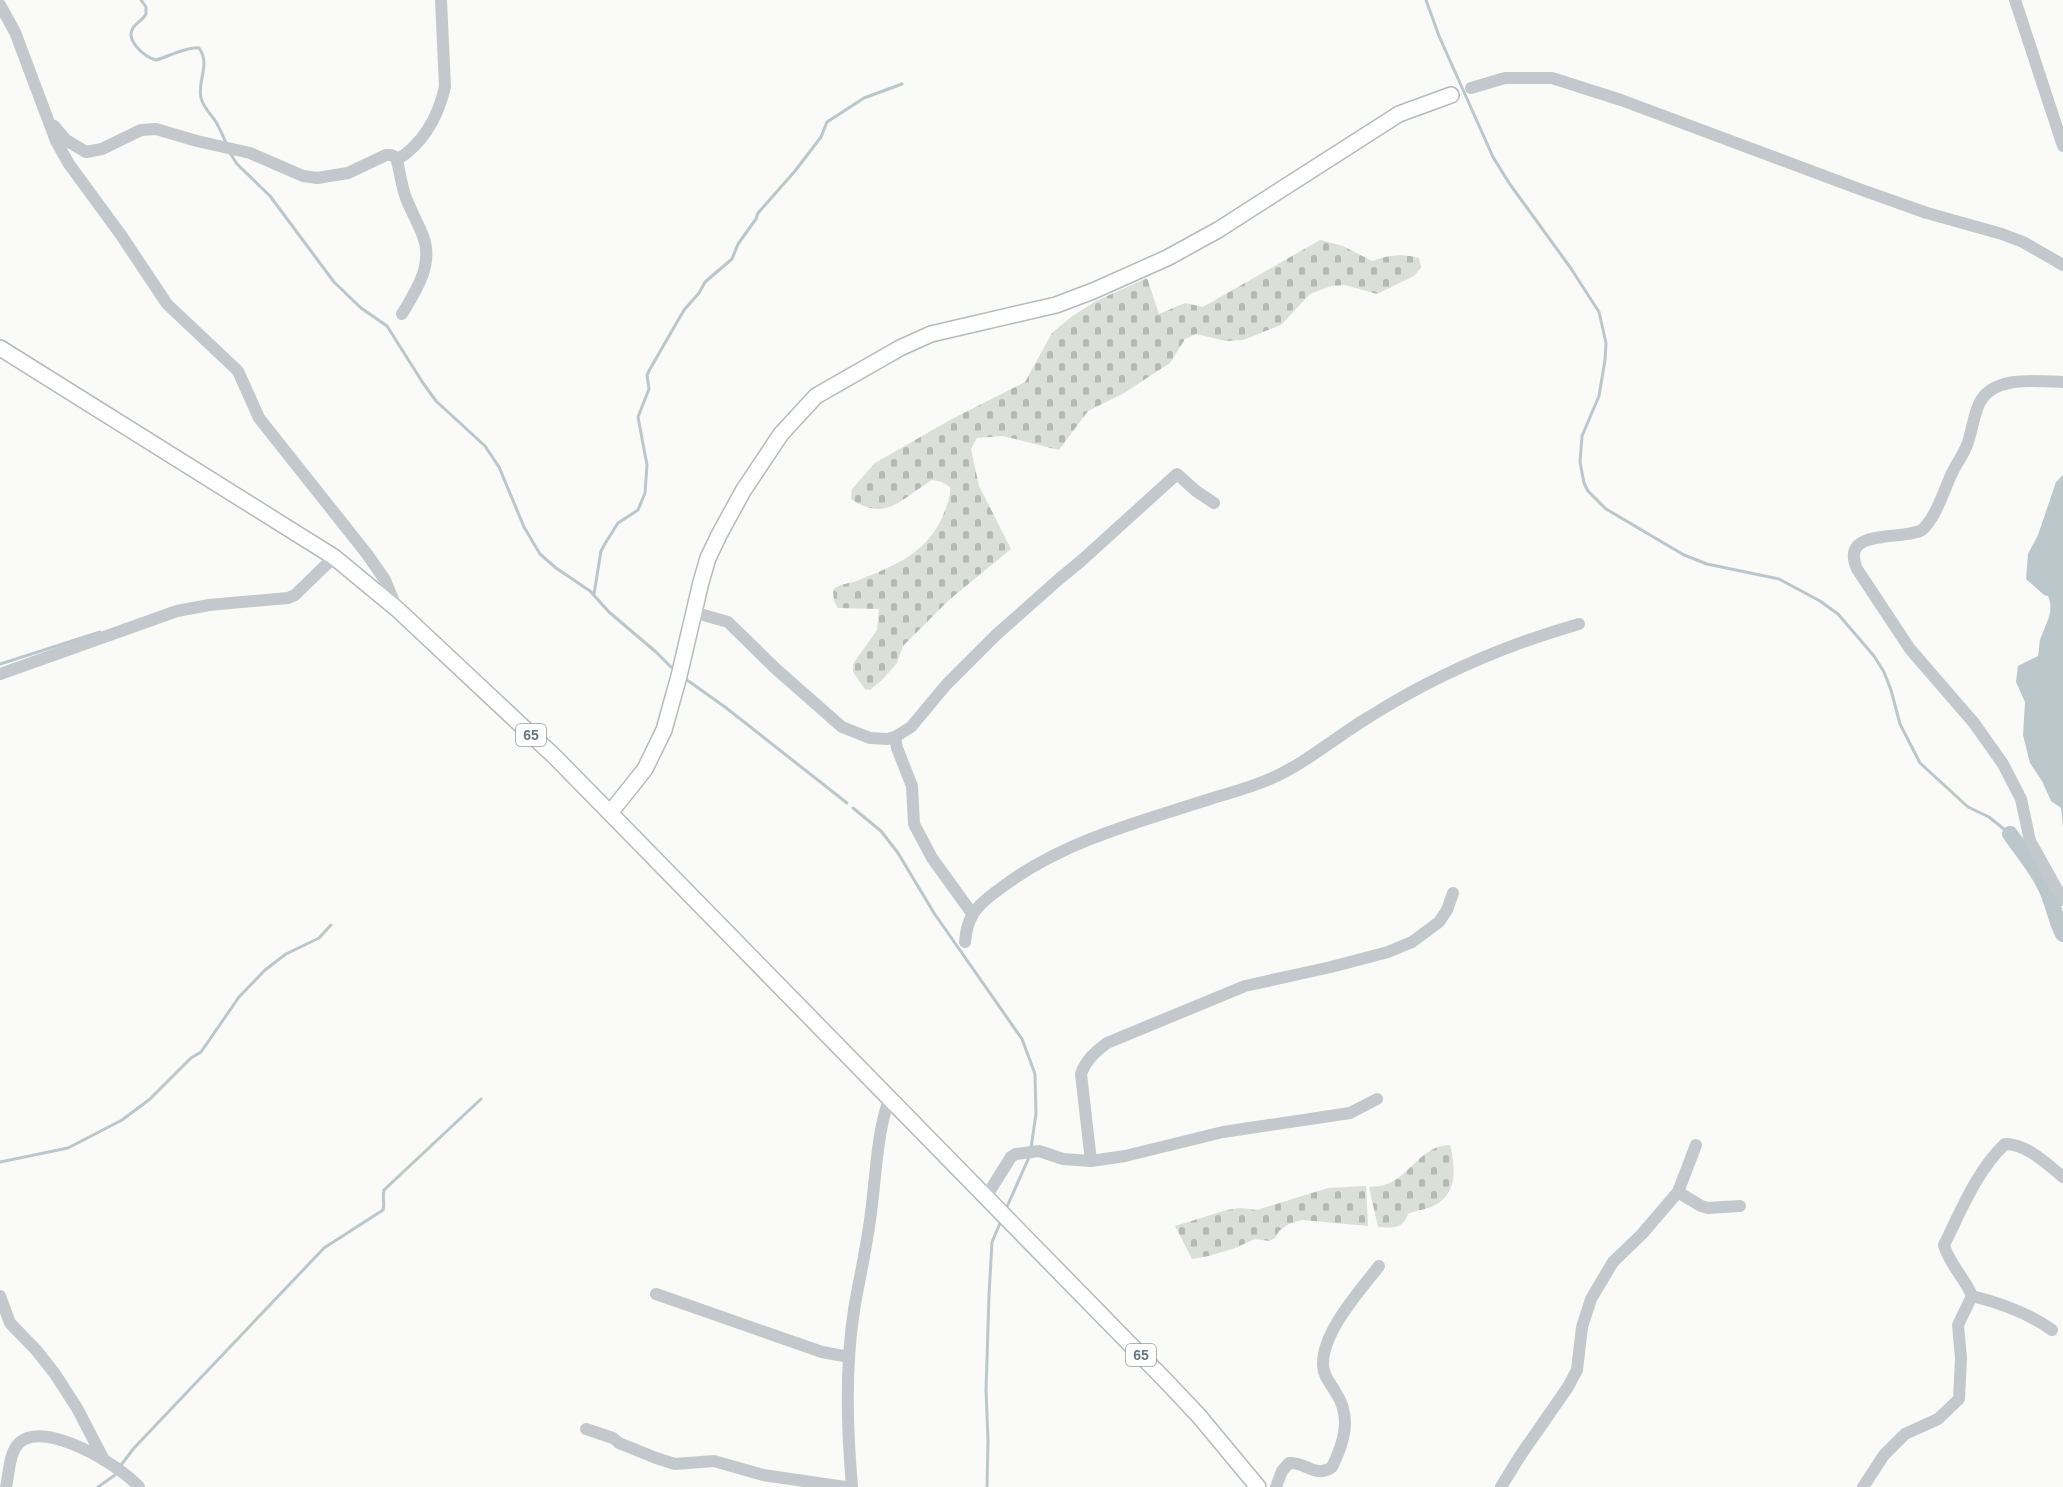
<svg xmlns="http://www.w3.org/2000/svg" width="2063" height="1487" viewBox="0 0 2063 1487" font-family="Helvetica,sans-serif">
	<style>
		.cemetery { fill: url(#cemetery-stones) }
		.water { fill: #bbc7cb }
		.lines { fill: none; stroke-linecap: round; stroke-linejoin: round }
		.stream { stroke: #bbc7cb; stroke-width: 3 }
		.river { stroke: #bbc7cb; stroke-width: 16 }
		.major-casing { stroke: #b5babe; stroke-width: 18 }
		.minor { stroke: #c3c8cc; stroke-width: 12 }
		.major { stroke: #fff; stroke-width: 15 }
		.labels { text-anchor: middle; stroke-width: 6; stroke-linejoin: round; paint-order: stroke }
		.shield { fill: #fff; stroke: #939fa8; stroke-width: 1.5 }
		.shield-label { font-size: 14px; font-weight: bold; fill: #657683 }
	</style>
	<defs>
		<pattern id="cemetery-stones" width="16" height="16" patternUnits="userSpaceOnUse" patternTransform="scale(1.5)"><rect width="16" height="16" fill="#dadfd7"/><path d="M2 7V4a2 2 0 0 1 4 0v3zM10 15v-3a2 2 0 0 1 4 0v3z" fill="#b4b9b4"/></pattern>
	</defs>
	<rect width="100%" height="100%" fill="#fafaf8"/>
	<g class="cemetery">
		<path d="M1320 240 1343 246 1372 261C1388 255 1402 253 1419 258L1421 267 1414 276 1377 294 1345 285 1331 286 1310 294 1281 325 1243 340 1226 341 1196 334 1185 339 1170 363 1124 393 1088 411 1059 450 1003 436 977 438 971 449 979 486 1011 549 949 600 903 646 897 663 882 680 870 690 865 689 853 672V664L877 630 879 609 838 608 834 601 833 590C840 583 850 584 859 580 896 565 928 553 944 513 947 504 951 497 950 487L942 482 932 480C902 498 886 523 851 499L852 489 875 463 950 420 1025 382 1052 333 1071 317 1096 301 1147 278 1159 314 1185 303 1203 307Z"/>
		<path d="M1450 1145C1456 1170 1458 1195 1431 1207 1424 1210 1416 1210 1408 1214 1403 1229 1393 1228 1378 1227L1369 1187C1409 1188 1414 1146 1450 1145Z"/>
		<path d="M1366 1186 1368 1226 1302 1220 1289 1224 1279 1231 1275 1238 1269 1241 1255 1239 1235 1248 1209 1256 1192 1259 1175 1226 1227 1210 1240 1208 1257 1210 1328 1188Z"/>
	</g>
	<path class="water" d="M2063 475V826L2061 808 2051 801 2042 781 2030 763 2023 735 2025 702 2016 682 2018 666 2038 656C2039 651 2039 646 2040 640 2045 625 2055 612 2048 596L2044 595 2026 579 2028 554 2038 535 2056 482Z"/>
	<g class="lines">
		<g class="stream">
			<path d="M141 0 146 7V14C143 20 136 23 133 28 125 41 145 57 156 60 167 57 189 46 199 48 211 65 197 80 201 98 203 107 211 114 216 122 220 129 223 136 226 143"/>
			<path d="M1426 0 1439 36 1493 157 1509 183 1570 267 1599 312 1606 343 1605 360 1599 396 1582 436 1580 462 1584 483 1588 491 1606 509 1684 555 1707 564 1779 579 1820 601 1838 614 1874 656 1884 672 1891 690 1900 724 1920 763 1968 807 1989 817 2010 834"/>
			<path d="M230 153 237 164 270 196 334 282 361 308 387 326 423 383 436 401 485 446 499 467 524 527 540 554 556 568 590 591 609 612 656 652 671 667"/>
			<path d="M594 594 601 551 606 542 618 523 638 510 645 493 647 465 638 417 649 389 647 375 650 369 684 310 699 293 705 282 732 259 738 244 756 219 758 213 795 171 821 137 827 122 864 98 902 84"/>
			<path d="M0 664 100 632"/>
			<path d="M687 680 725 707 847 803"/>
			<path d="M853 808 881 831 898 853 934 913 1022 1039 1035 1074 1036 1114 1031 1148"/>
			<path d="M0 1162 68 1148 122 1120 150 1099 191 1058 201 1052 239 997 265 970 286 954 319 938 331 925"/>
			<path d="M1006 1209 1030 1155"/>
			<path d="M121 1465 134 1448 324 1248 383 1210C385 1203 382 1198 384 1190L481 1099"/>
			<path d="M98 1487 115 1475"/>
			<path d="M987 1487 988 1440 986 1390 989 1295 992 1242 1001 1221"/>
		</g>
		<path class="river" d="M2010 834C2022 851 2036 867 2045 886 2053 901 2055 919 2063 934"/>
		<g class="major-casing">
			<g id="major">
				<path d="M0 348 334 557 397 609 554 756 610 813 1165 1380 1199 1416 1258 1487"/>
				<path d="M610 813 645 769 664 730 679 676 701 582 708 558 719 535 743 491 781 434 816 396 900 348 931 334 1056 305 1093 291 1167 258 1218 230 1399 114 1451 95"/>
			</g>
		</g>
		<g class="minor">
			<path d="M2015 0 2063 146"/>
			<path d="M0 5 15 32 56 141 69 164 121 235 167 304 238 371 259 418 367 554 385 580 397 609"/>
			<path d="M1471 88 1505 78H1552L1621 100 1862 190 1927 213 2002 234 2023 242 2063 265"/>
			<path d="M54 126 66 140 86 152 102 149 141 130 156 129 197 141 250 153 303 176 317 178 348 173 386 155H391L396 157C400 171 401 185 406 198 411 211 418 223 423 236 434 264 416 291 402 314"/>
			<path d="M397 160C424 143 438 117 445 87L441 0"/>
			<path d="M2063 382C2037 381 1992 375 1979 404 1973 417 1972 432 1967 445 1963 455 1957 463 1952 473 1945 488 1940 505 1931 519 1928 523 1926 527 1922 530 1903 541 1839 527 1857 569L1910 649 1974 723 2003 764 2021 799 2030 841 2063 900"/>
			<path d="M693 612 728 622 776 669 842 727 870 738 887 739 895 737 911 727 946 685 996 635 1058 580 1081 561 1177 474 1196 491 1214 503"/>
			<path d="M0 674 177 611 209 605 288 598 295 595 334 557"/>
			<path d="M895 737 897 748 912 786 914 824 932 858 971 912 972 916"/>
			<path d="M965 942C966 933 967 924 972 916 979 903 993 894 1005 885 1066 840 1142 821 1213 798 1230 793 1248 788 1265 781 1303 766 1334 738 1369 717 1434 676 1505 645 1579 624"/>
			<path d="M1091 1161 1081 1074C1086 1060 1095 1052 1107 1043L1245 986 1331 967 1388 952 1412 942 1439 922 1447 910 1453 893"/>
			<path d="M1678 1192 1701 1206 1708 1208 1740 1206"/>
			<path d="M986 1197 1011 1157 1016 1154 1039 1151 1063 1159 1091 1161 1125 1156 1223 1132 1350 1113 1377 1099"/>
			<path d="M656 1294 822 1352 849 1357"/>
			<path d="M0 1296 10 1323 37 1351 55 1374 77 1408 104 1460"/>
			<path d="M1972 1296C2001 1303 2028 1313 2052 1330"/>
			<path d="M586 1429 613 1438 619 1443 656 1458 675 1464 714 1461 763 1475 845 1487"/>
			<path d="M6 1487C9 1474 9 1453 19 1443 45 1419 121 1466 139 1487"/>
			<path d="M852 1487C847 1428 845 1369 854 1310 859 1280 866 1250 870 1220 876 1179 876 1137 889 1099"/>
			<path d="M1276 1487 1282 1471 1289 1463C1305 1461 1316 1479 1332 1467 1344 1443 1352 1417 1336 1393 1331 1384 1323 1376 1323 1365 1322 1332 1360 1291 1379 1266"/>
			<path d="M1501 1487 1520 1456 1568 1387 1577 1370 1582 1327 1591 1299 1613 1262 1642 1234 1678 1192 1696 1145"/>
			<path d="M1863 1487 1884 1455 1905 1434 1938 1419 1959 1399 1961 1358 1958 1325 1972 1296C1965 1278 1949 1264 1944 1245 1961 1211 1977 1170 2005 1144 2027 1144 2046 1163 2063 1177"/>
		</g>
		<use href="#major" class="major"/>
	</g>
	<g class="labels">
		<g class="shield">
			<rect x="516" y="724" width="30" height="22" rx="4.5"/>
			<rect x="1126" y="1344" width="30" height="22" rx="4.5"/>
		</g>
		<g class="shield-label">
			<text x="531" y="740">65</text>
			<text x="1141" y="1360">65</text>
		</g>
	</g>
</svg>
